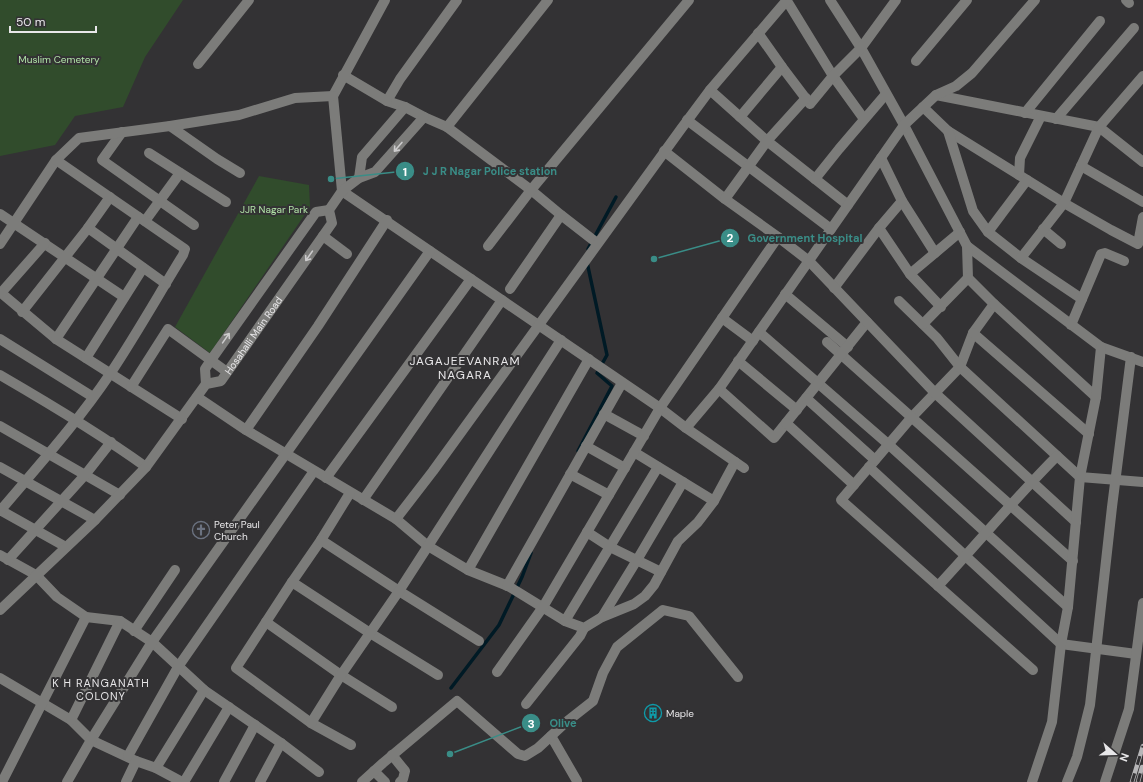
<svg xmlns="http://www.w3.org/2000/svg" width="1143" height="782" viewBox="0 0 1143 782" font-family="'DM Sans',sans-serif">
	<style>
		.green { fill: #314c2c }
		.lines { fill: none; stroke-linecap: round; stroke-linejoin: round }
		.stream { stroke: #001a25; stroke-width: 3.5 }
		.minor { stroke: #7c7c7a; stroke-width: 10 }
		.rail-casing { stroke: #b7b6b8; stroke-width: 4.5 }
		.rail { stroke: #333234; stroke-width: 3; stroke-dasharray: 9; stroke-linecap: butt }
		.oneway { stroke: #cdcccd }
		.labels { text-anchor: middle; stroke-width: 4; stroke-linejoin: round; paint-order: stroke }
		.park-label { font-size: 10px; fill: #b2e4a8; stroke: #333234 }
		.street-label { font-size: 10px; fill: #e8e7e9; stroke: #333234 }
		.poi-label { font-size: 10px; fill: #e8e7e9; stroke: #333234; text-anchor: start }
		.neighbourhood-label { font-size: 11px; letter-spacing: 1px; fill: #e8e7e9; stroke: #333234 }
		.quarter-label { font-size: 12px; letter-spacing: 1px; fill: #e8e7e9; stroke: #333234 }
		.leader { fill: none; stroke: #3a8d87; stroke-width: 1.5 }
		.callout-dot { fill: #3a8d87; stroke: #333234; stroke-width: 1.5 }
		.mark-label { font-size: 12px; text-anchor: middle; font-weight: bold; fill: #fff }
		.callout-label { font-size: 11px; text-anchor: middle; font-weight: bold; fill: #3a8d87; stroke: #333234; stroke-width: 4; stroke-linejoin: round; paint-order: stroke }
	</style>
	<rect width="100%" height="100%" fill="#333234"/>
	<g class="green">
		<path d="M0 0H183L145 57 123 107 75 116 55 145 0 156Z"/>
		<path d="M259 176 309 185 310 207 210 353 175 327Z"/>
	</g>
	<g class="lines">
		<g class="stream">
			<path d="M588 249 616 197"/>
			<path d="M578 451 612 386 597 373 607 355 587 262"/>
			<path d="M451 688 499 625 522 577 531 553"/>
		</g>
		<g class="minor">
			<path d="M457 0 400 79 387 101 405 107 424 117 447 127 531 190 561 215 597 243"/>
			<path d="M830 0 861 48 904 125 967 246 1101 347 1143 362"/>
			<path d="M1126 0 1129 3"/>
			<path d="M787 1 833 76 864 119"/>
			<path d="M758 33 782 67 810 104 833 76 861 48 896 0"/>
			<path d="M916 61 967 0"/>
			<path d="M198 64 249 0"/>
			<path d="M343 75 387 101"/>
			<path d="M710 90 767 141 848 205"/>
			<path d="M936 95 1099 127 1143 162"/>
			<path d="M923 107 948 131 1064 203 1111 230 1138 244 1143 217"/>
			<path d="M1025 113 1100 21"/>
			<path d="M740 117 782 67"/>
			<path d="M1056 119 1134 28"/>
			<path d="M687 120 831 229"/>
			<path d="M170 126 217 159 240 173"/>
			<path d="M447 127 548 0"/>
			<path d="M948 131 973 211 988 232 1021 258 1082 299"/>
			<path d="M122 132 102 160 194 225"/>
			<path d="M664 151 725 199 778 237"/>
			<path d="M149 153 226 202"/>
			<path d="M881 158 902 201 935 253"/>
			<path d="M1081 166 1143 202"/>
			<path d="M1019 175 1020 158 1041 116"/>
			<path d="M359 178 362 157 405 107"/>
			<path d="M815 179 839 149 886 94"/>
			<path d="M342 191 660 408 686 428 744 468"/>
			<path d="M342 191 333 96 385 0"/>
			<path d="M725 199 767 141 806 98"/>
			<path d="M0 214 124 297"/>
			<path d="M145 221 180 173"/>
			<path d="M88 228 166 284"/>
			<path d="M879 228 910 274 941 307"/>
			<path d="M1043 229 1061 244"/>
			<path d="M988 232 1027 180"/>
			<path d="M323 236 347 254"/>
			<path d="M0 244 56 160 79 138 170 126 239 115 295 98 333 96"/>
			<path d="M488 246 531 190 689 0"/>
			<path d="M967 246 968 278 994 304 973 333 960 367 911 418 841 500 1033 670"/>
			<path d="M1021 258 1064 203 1099 127 1143 76"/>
			<path d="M910 274 960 232"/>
			<path d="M834 288 879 228 902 201"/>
			<path d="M510 289 561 215"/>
			<path d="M0 292 56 339 182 419"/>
			<path d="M1 293 45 243"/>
			<path d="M785 294 848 347"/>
			<path d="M899 301 937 338 960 367 1080 477 1143 482"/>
			<path d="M994 304 1096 397"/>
			<path d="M22 312 88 228 110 197"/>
			<path d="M722 318 753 341"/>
			<path d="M923 324 968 278"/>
			<path d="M1071 325 1101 254 1105 253 1124 261"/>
			<path d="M759 332 888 444 1068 607"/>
			<path d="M973 333 1089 434"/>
			<path d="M0 339 93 397"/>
			<path d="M56 339 138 217"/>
			<path d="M827 342 1073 561"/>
			<path d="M86 358 143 268"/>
			<path d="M738 361 797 410"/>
			<path d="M0 375C50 404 99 433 146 467"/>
			<path d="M206 384 205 369 211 360 316 212 329 210"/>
			<path d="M131 387 168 329 227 372"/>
			<path d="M719 389 774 438 867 322"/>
			<path d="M197 397 246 430 396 519 428 546 468 570 508 586 565 621 658 467"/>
			<path d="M806 398 875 460"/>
			<path d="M604 414 644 436"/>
			<path d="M786 423 854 485"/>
			<path d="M0 426 120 495"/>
			<path d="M686 428 719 389 904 125 936 95 956 86 972 73 1035 0"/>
			<path d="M246 430 318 326 387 220"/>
			<path d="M586 446 625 468"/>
			<path d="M634 452 714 501"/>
			<path d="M0 467 95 520"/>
			<path d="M869 467 1061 644 1136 654"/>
			<path d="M570 474 609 495"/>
			<path d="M326 478 471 279"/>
			<path d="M350 493 321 540 292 582 236 668 311 723 351 745"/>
			<path d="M363 500 502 300"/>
			<path d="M0 510 66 547"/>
			<path d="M0 511C38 466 77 423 110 374 136 335 159 294 183 255L185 249 56 160"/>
			<path d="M396 519 433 471 681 129 710 90 787 0"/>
			<path d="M587 532 610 547 661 572"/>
			<path d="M321 540 399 591 479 641"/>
			<path d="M0 555 36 575 57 597 86 617 120 621 152 642 204 690 281 743 319 772"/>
			<path d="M8 560 85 475 111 442"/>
			<path d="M468 570 589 359"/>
			<path d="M292 582 370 633 438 675"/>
			<path d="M507 586 622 383"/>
			<path d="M938 586C978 543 1016 497 1057 456"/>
			<path id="s1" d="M0 610 95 520 146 467 206 384 221 381 332 223 329 210 342 191 359 178 375 172 424 117"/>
			<path d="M602 617 637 560 683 482"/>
			<path d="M565 621 584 628 602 617 634 604 645 596 654 585 678 541 698 522 714 501 735 462"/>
			<path d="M266 622 341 675 392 707"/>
			<path d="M134 631 175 570"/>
			<path d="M497 672 543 607 660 408 778 237 809 261 935 393 1076 522"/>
			<path d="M0 678 71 720 91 740 136 761 156 768 182 782"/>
			<path d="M526 704 580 636 584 628"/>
			<path d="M71 720 120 621"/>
			<path d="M311 723 341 675 399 591 561 340"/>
			<path d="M551 736 577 781"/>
			<path d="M392 755 405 771 403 779 400 782"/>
			<path d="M128 756 178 667 314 471"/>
			<path d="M156 768 204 690"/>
			<path d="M374 771 385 782"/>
			<path d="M2 782 86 617"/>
			<path d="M67 782 91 740 152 642 430 251"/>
			<path d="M126 782 136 761"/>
			<path d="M184 782 229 707"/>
			<path d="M224 782 255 725"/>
			<path d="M260 782 281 743"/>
			<path d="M362 782 383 763 457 701 518 754 525 756 538 748 565 723 593 701 603 673 617 647 663 610 689 616 738 677"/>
			<path d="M1032 782 1052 722 1061 644 1068 607 1080 477 1096 397 1101 347"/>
			<path d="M1067 782 1077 757 1090 705 1112 507 1131 357"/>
			<path d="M1105 782 1129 709 1143 603"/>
		</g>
		<g class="rail-casing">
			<g id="rail">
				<path d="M1132 782 1143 746"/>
				<path d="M1138 782 1142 767"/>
			</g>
		</g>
		<use href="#rail" class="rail"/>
	</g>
	<defs><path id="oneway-shaft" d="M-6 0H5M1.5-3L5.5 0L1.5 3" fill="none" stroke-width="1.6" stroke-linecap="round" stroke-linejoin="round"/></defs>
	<g class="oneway">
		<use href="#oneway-shaft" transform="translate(398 147) rotate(131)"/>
		<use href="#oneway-shaft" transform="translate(309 256) rotate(125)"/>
		<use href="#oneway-shaft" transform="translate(226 338) rotate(-55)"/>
	</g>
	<defs>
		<g id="church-ring" transform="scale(0.9)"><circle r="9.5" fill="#333234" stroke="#6b7280" stroke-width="1.5"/><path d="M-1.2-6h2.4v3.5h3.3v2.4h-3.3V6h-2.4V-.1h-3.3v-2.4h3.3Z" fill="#6b7280"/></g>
		<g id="building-ring" transform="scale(0.9)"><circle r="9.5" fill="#333234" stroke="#0f9aa8" stroke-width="1.5"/><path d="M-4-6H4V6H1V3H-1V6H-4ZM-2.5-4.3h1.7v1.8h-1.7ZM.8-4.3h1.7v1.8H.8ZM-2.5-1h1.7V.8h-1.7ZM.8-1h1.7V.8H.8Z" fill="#0f9aa8"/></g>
	</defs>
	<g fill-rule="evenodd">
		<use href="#church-ring" x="201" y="530"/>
		<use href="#building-ring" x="653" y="713"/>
	</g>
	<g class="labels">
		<g class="park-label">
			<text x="59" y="63">Muslim Cemetery</text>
			<text x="274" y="213">JJR Nagar Park</text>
		</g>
		<g class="street-label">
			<text dy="4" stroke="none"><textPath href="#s1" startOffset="378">Hosahalli Main Road</textPath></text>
		</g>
		<g class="poi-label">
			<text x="214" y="528">Peter Paul<tspan x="214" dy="12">Church</tspan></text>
			<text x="666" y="717">Maple</text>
		</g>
		<g class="neighbourhood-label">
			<text x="101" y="687">K H RANGANATH<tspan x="101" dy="13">COLONY</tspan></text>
		</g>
		<g class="quarter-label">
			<text x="465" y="365">JAGAJEEVANRAM<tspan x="465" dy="14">NAGARA</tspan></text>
		</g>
	</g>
	<path class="leader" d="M331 179L405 171M654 259L730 238M450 754L531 723"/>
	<g class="callout-dot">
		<circle cx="331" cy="179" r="4"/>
		<circle cx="654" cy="259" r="4"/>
		<circle cx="450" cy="754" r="4"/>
		<circle cx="405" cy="171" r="10"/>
		<circle cx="730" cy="238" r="10"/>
		<circle cx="531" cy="723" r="10"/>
	</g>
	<g class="mark-label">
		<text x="405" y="176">1</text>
		<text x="730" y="242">2</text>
		<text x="531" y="728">3</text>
	</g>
	<g class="callout-label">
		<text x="490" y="175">J J R Nagar Police station</text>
		<text x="805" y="242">Government Hospital</text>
		<text x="563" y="727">Olive</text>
	</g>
	<g transform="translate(1115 754) rotate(110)" stroke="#333234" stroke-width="3" paint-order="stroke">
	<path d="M0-3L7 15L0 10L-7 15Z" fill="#e8e7e9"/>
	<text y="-6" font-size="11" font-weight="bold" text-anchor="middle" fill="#e8e7e9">N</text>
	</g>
	<path d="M10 26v6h86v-6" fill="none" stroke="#e8e7e9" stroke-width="2"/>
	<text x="16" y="26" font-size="12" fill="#e8e7e9" stroke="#333234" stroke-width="3" paint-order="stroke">50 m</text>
</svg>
